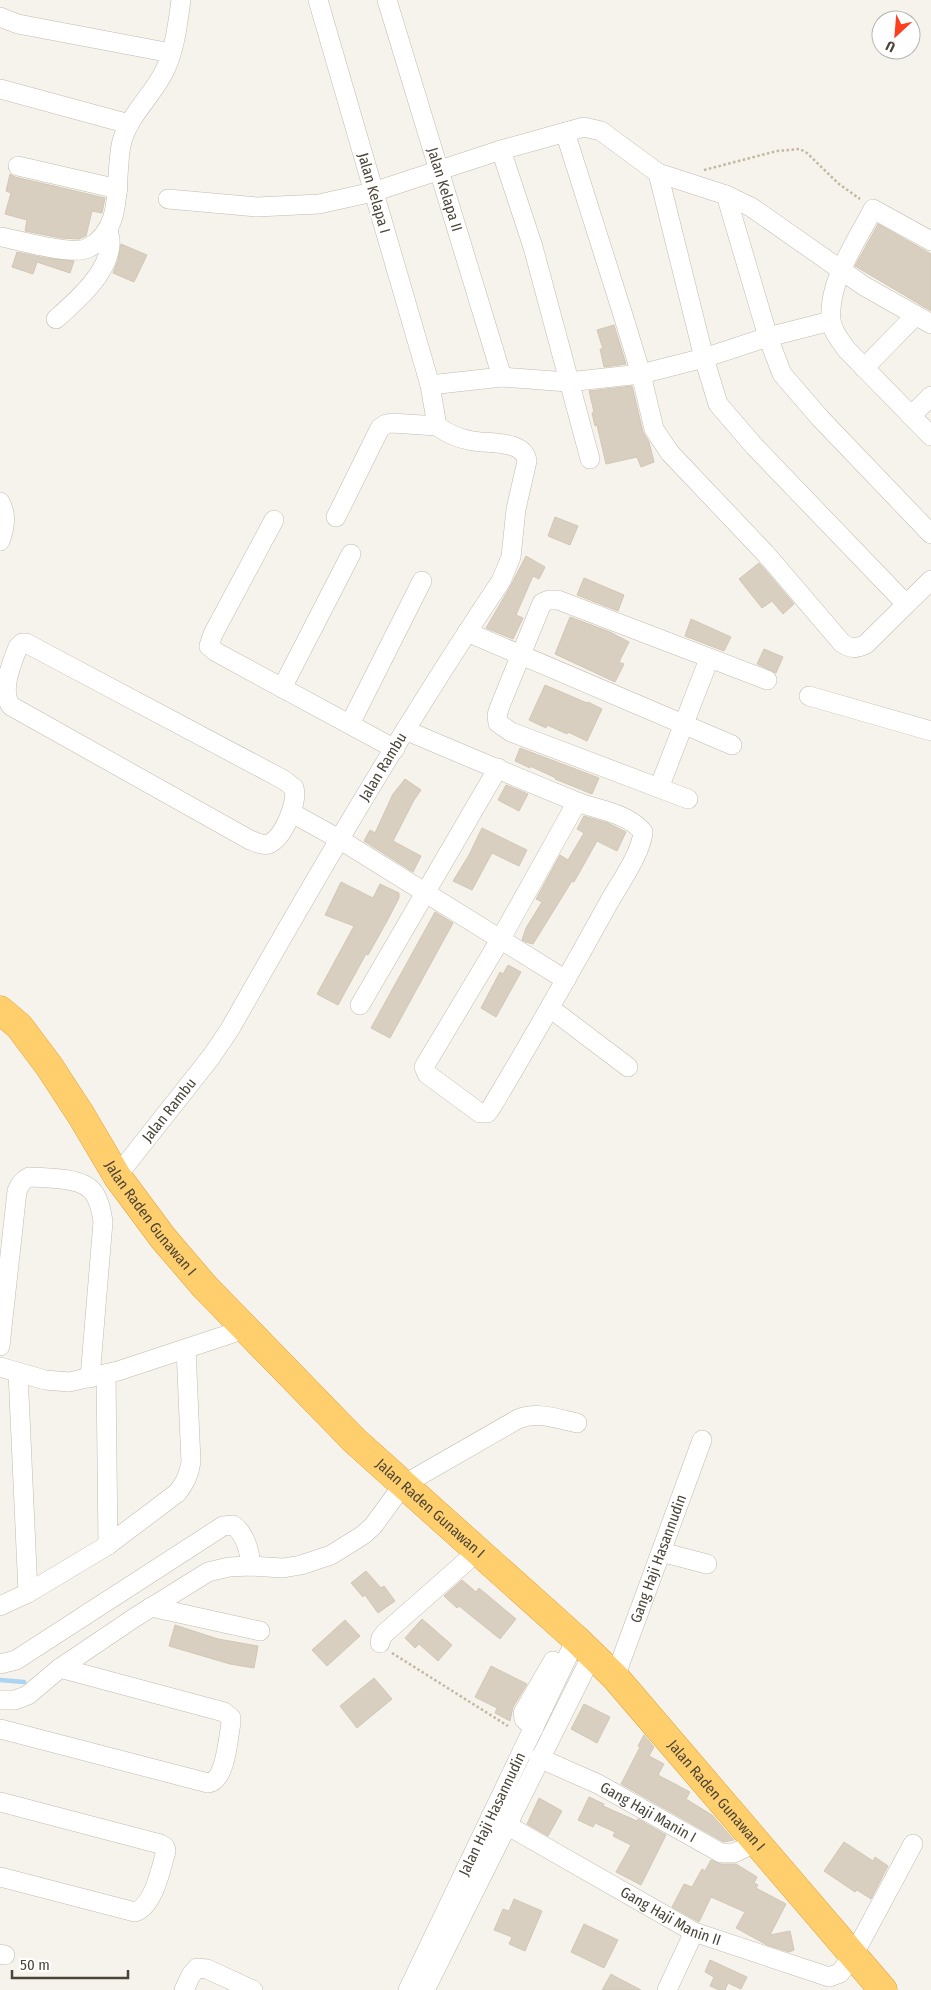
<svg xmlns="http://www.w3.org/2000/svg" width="931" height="1990" viewBox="0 0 931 1990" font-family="'Fira Sans Condensed',sans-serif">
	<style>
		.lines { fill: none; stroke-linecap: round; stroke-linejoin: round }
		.stream { stroke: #a9d4f2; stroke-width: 4.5 }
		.building { fill: #d8cfc1; stroke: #d3c7b4 }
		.minor-casing { stroke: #c2bbae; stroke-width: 20 }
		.highway-casing { stroke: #e0a43c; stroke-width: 29 }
		.path { stroke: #c4b79f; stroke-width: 2.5; stroke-dasharray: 2.5 2.5; stroke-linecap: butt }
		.minor { stroke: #fff; stroke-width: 19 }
		.highway { stroke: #ffcf6e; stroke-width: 28 }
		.labels { text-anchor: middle; stroke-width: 4; stroke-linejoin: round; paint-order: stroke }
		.street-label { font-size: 15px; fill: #4b4439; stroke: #fff }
	</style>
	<rect width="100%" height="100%" fill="#f6f3ec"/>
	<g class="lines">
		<path class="stream" d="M0 1680 24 1682"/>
	</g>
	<g class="building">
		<path d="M10 174 15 177 105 198 102 213 92 211 86 236 79 239 61 238 25 231 27 220 5 214 11 193 6 191Z"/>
		<path d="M878 224 931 254V311L855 266Z"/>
		<path d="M121 244 147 255 134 282 113 273 118 260Z"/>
		<path d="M17 252 45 258 74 261 70 273 37 262 33 274 12 267Z"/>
		<path d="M614 325 626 364 604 367 600 349H603L597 330Z"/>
		<path d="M632 386 643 432 649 442 654 462 641 467 637 457 606 464 597 425 595 426 592 413 594 412 589 391Z"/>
		<path d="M555 517 578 526 570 545 548 536Z"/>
		<path d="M526 556 545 567 539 579 533 576 516 615 523 618 513 639 486 628 510 587Z"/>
		<path d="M759 563 794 604 783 614 772 601 762 608 739 579Z"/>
		<path d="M584 578 624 595 618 611 577 595Z"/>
		<path d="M570 617 610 632 629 642 619 662 624 664 615 682 555 654Z"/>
		<path d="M691 619 731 637 724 651 685 636Z"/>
		<path d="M764 649 783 657 776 673 757 664Z"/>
		<path d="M545 685 587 703 588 702 602 709 587 741 568 732 567 734 547 725 546 728 529 720Z"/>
		<path d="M520 748 599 778 592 794 555 779 556 778 530 766V768L515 761Z"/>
		<path d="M405 779 421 790 414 800 393 841 421 856 413 872 364 841 370 830 375 833 393 794Z"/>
		<path d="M506 785 528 794 519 811 498 800Z"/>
		<path d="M584 816 608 823 626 832 617 851 597 841 574 882 572 881 533 944 526 942 522 940 526 928 542 902 536 899 560 855 568 860 584 833 577 829Z"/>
		<path d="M482 828 527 850 519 866 492 853 472 890 453 881 469 855Z"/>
		<path d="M341 882 373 898 380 884 399 893V898L386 923 368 955 366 954 338 1005 317 994 354 926 325 915Z"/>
		<path d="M435 912 453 923 390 1038 371 1028Z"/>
		<path d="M508 965 521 972 496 1017 481 1008 500 972 503 974Z"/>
		<path d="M366 1571 381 1588 384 1586 395 1601 378 1613 365 1595 363 1597 351 1583Z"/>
		<path d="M462 1580 476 1592 479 1588 516 1619 500 1639 459 1606 457 1608 444 1596Z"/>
		<path d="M422 1619 452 1645 438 1661 419 1644 415 1648 405 1638Z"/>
		<path d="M345 1620 360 1636 327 1666 312 1650Z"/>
		<path d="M175 1625 218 1639 258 1646 254 1668 230 1664 169 1646Z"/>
		<path d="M491 1666 527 1684 513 1707 510 1721 495 1713 497 1708 475 1697Z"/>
		<path d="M374 1678 392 1699 357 1728 340 1706Z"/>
		<path d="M584 1704 610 1717 597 1743 571 1729Z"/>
		<path d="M644 1735 654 1747 649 1756 664 1764 658 1775 690 1792 686 1799 712 1815 734 1840 724 1842 621 1784 640 1747 638 1746Z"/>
		<path d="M589 1797 604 1804 603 1806 637 1821 638 1819 666 1835 641 1885 616 1872 631 1845 613 1836 615 1832 595 1823 593 1827 578 1820Z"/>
		<path d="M539 1798 562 1811 548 1836 527 1824Z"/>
		<path d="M844 1842 873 1861 875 1857 888 1866 871 1899 857 1890 855 1892 824 1871Z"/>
		<path d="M711 1860 721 1864H736L757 1877 754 1883 758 1885 756 1888 786 1904 770 1935 790 1931 794 1950 789 1952 767 1945 736 1928 745 1912 711 1897 699 1922 672 1907 684 1884 692 1887 702 1869 705 1871Z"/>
		<path d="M514 1899 542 1911 525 1951 509 1944 512 1937 494 1930 503 1909 509 1911Z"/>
		<path d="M584 1924 618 1940 604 1968 571 1952Z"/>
		<path d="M710 1960 747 1977 741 1989 728 1983 725 1990H719L710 1986 714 1977 705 1972Z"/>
		<path d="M611 1974 618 1978 641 1990H602Z"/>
	</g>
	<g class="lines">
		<g class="minor-casing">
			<g id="minor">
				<path id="s1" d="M387 0 502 377"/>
				<path d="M0 17 18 24 171 53"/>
				<path d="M0 89 129 124"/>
				<path d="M565 132 623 315 641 374 654 429 670 453 765 553 842 643C851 649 856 649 866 644L931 580"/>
				<path d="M501 150 533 247 590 459"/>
				<path d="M18 166 118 189"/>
				<path d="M658 173 704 358 718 404 755 447 905 603"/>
				<path d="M726 195 768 337 782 374 820 418 931 534"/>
				<path d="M168 199 257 207 319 204 373 192 501 150 584 127 601 131 658 173 726 195 751 207 864 286 931 324"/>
				<path d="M2 237C21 241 73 256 88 248 127 228 113 176 122 141 130 114 153 95 165 70 175 49 178 22 181 0"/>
				<path d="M931 241 873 209C856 243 828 281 831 320 832 331 841 342 847 350L931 436"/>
				<path d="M56 319C76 301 108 274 110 245 111 240 109 235 108 230"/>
				<path d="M864 368 916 315"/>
				<path d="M430 385 502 377 568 382 641 374 704 358 768 337 831 321"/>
				<path d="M911 416 931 396"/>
				<path d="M0 502C7 514 5 528 0 541"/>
				<path d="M336 517 380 428 386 424 392 423 437 426"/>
				<path d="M274 520 213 634 209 646 216 652 395 749"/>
				<path d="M467 632 732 745"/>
				<path d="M22 643H26L284 780 294 788C298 802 284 837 269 844 263 846 256 842 250 840L11 706C0 691 11 665 18 647Z"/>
				<path d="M282 688 351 554"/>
				<path d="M809 696 931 731"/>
				<path d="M350 724 422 581"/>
				<path d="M405 730C462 754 518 778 575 801 597 810 628 813 643 832 641 854 619 884 608 904 570 973 531 1041 491 1108L487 1113H480L427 1074 424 1067 500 940 577 802"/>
				<path d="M659 788 709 659"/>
				<path d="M688 799 511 732 498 723 497 715 500 706 542 603 549 600H558L767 680"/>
				<path d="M292 813 339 839 566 980"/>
				<path d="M360 1005 498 768"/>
				<path d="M550 1008 628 1067"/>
				<path id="s2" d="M117 1176 211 1057 230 1029C316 877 404 726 501 581L511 557 516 509 527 461C524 440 490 444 473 441 460 439 448 434 437 426L430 385 318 0"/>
				<path d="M0 1346 17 1191C20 1184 22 1181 29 1177 40 1177 50 1178 61 1179 91 1182 99 1192 103 1222L90 1378"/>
				<path d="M0 1367 45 1380 69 1382 118 1371 245 1329"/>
				<path d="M18 1372 28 1593"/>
				<path d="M106 1374 108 1545"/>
				<path d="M661 1552 707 1564"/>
				<path d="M0 1606 28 1593 108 1545 177 1493C185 1483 189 1475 191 1462L186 1349"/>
				<path d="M151 1607 260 1631"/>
				<path d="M380 1643 381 1638 385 1633 478 1551"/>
				<path d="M0 1664 16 1660 223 1526 233 1525C245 1533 250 1552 251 1566"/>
				<path id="s3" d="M615 1677 702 1440"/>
				<path d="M0 1700H15L28 1695 60 1668 134 1618 208 1572 229 1567 251 1566 283 1568 301 1565 331 1555 363 1535 373 1526 403 1485 518 1419C537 1411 558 1419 577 1423"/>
				<path d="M534 1728 524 1719 523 1713 553 1661"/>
				<path d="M0 1729 208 1783C226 1781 228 1738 231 1723V1718L224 1712 60 1668"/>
				<path id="s4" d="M539 1758 598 1784 721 1853H734L757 1842"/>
				<path d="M0 1802 160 1844 165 1847 166 1851C161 1868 154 1906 135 1912L0 1877"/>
				<path id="s5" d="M491 1816 694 1932 829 1977 840 1973 854 1954 913 1844"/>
				<path d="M0 1954 5 1955"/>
				<path d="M184 1990 191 1975 197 1968 207 1969 253 1990"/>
				<path id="s6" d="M408 1990 576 1639"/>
				<path d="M425 1990 592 1655"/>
				<path d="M667 1990 694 1932"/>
			</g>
		</g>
		<g class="highway-casing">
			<g id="highway">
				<path id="s7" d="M0 1010 19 1026 49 1066 81 1115 117 1176 163 1238 205 1287 355 1441 576 1639 615 1677 883 1990"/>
			</g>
		</g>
		<g class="path">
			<path d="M704 170 777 151 800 149 807 153 839 184 860 199"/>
			<path d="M392 1653 508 1726"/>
		</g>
		<use href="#minor" class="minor"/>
		<use href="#highway" class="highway"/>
	</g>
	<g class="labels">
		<g class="street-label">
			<text dy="5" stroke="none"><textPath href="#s1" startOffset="198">Jalan Kelapa II</textPath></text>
			<text transform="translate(374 193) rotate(74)" y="5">Jalan Kelapa I</text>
			<text dy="5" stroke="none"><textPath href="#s2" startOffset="489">Jalan Rambu</textPath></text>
			<text dy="5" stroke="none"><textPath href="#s2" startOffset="84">Jalan Rambu</textPath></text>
			<text dy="5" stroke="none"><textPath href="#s7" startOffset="258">Jalan Raden Gunawan I</textPath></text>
			<text dy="5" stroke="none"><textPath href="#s7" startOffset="662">Jalan Raden Gunawan I</textPath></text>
			<text dy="5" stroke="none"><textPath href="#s3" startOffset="126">Gang Haji Hasannudin</textPath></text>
			<text dy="5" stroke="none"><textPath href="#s7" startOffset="1068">Jalan Raden Gunawan I</textPath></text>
			<text dy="5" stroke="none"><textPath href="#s4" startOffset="122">Gang Haji Manin I</textPath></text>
			<text dy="5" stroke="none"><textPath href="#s6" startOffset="195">Jalan Haji Hasannudin</textPath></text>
			<text dy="5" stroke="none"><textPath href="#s5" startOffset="206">Gang Haji Manin II</textPath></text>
		</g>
	</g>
	<g transform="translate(896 35) rotate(206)"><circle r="24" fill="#ffffff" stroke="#b7b4b0"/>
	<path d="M0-4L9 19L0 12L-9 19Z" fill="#fc3f1d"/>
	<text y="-8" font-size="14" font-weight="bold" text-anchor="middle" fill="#4b4439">U</text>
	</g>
	<path d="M12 1970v8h116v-8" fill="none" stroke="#4b4439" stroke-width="2.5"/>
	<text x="20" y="1970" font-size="15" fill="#4b4439" stroke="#ffffff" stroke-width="4" paint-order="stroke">50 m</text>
</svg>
